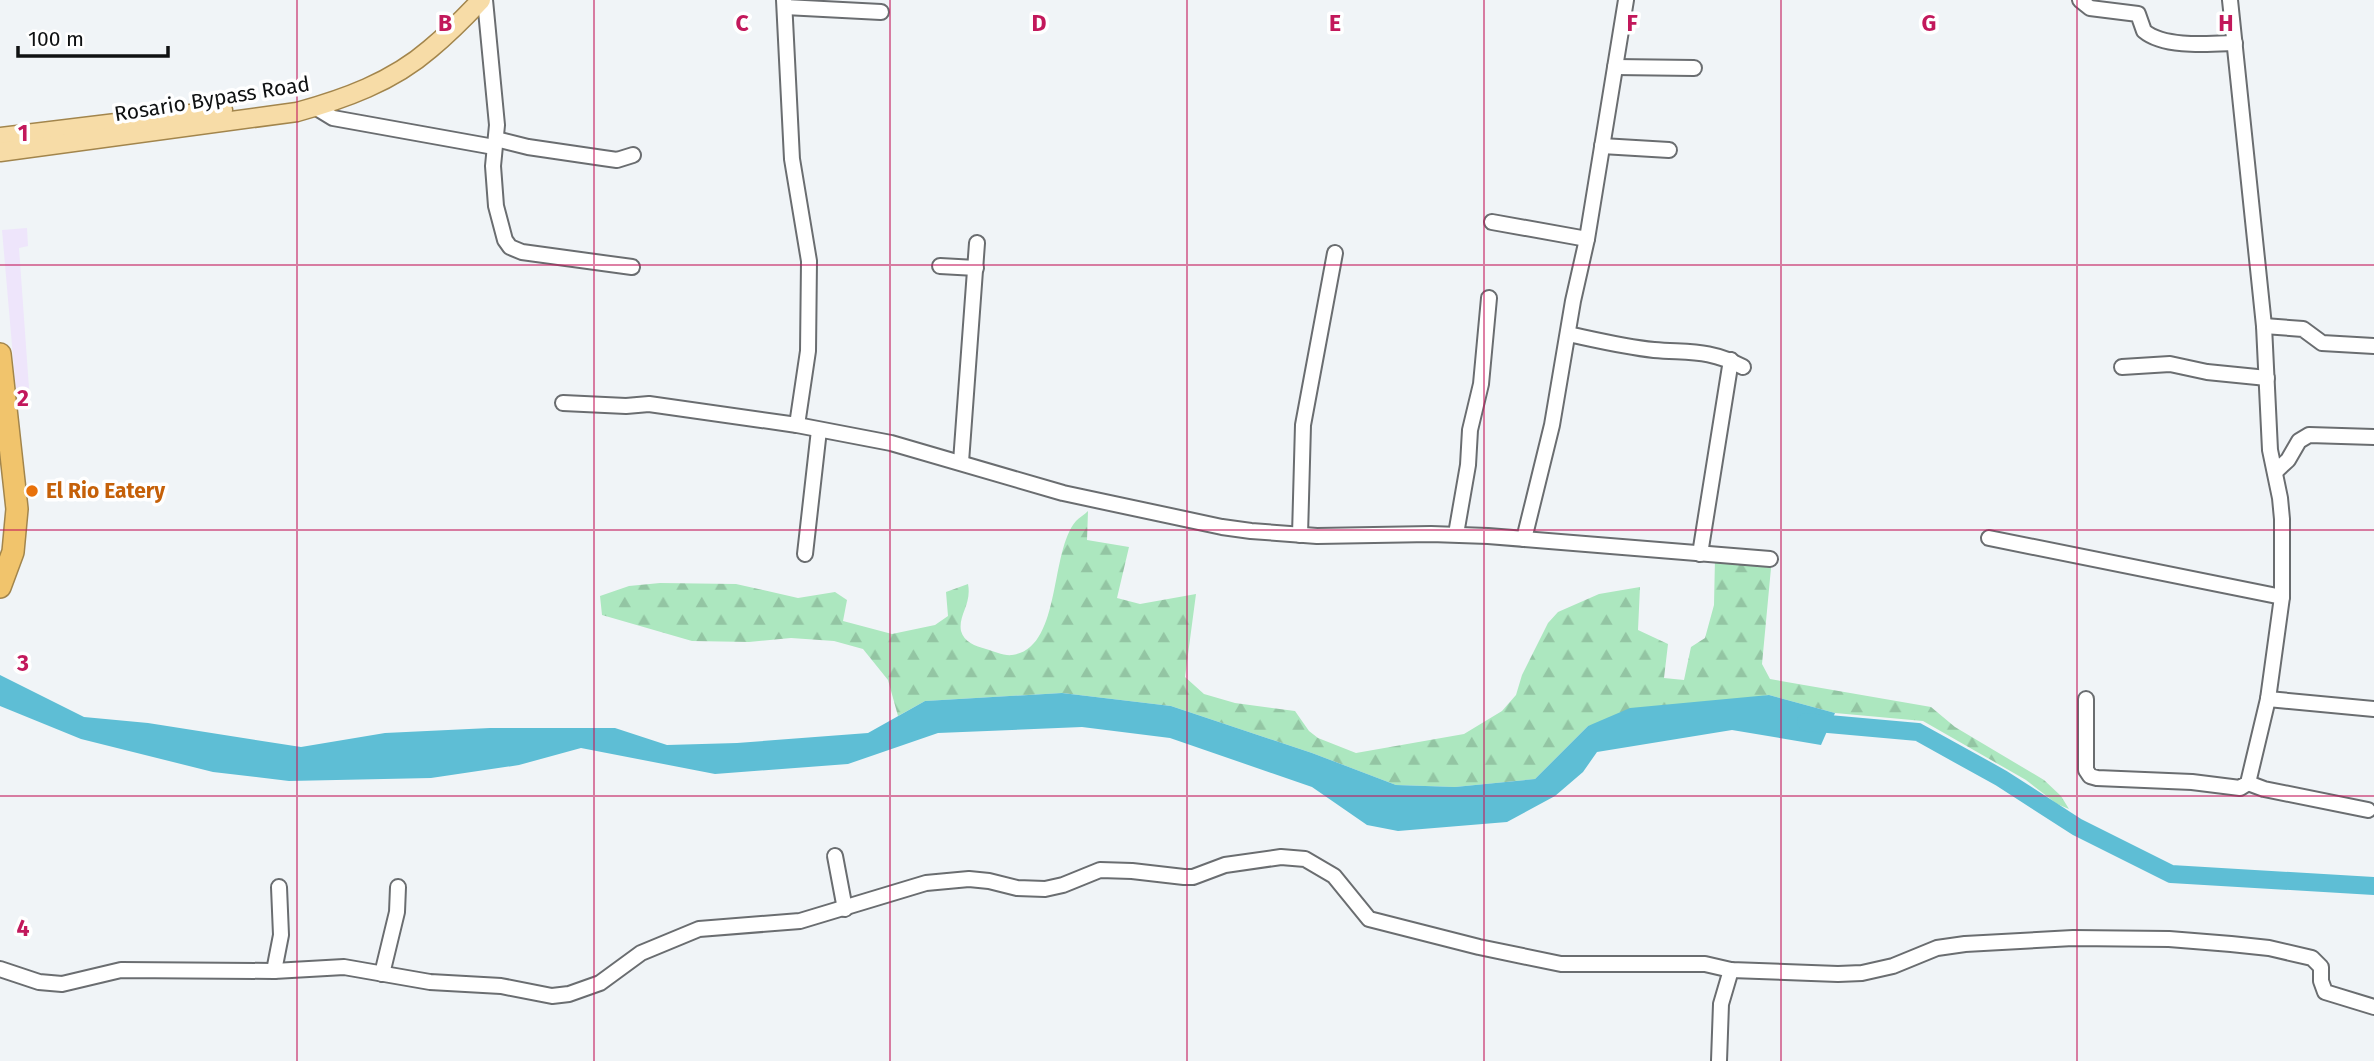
<svg xmlns="http://www.w3.org/2000/svg" width="2374" height="1061" viewBox="0 0 2374 1061" font-family="'Fira Sans',sans-serif">
	<style>
		.commercial { fill: #eee5fb }
		.forest { fill: url(#forest-firs) }
		.water { fill: #5ebed5 }
		.lines { fill: none; stroke-linecap: round; stroke-linejoin: round }
		.river { stroke: #5ebed5; stroke-width: 18 }
		.minor-casing { stroke: #6a6d70; stroke-width: 18 }
		.major-casing { stroke: #a2854c; stroke-width: 21 }
		.highway-casing { stroke: #a2854c; stroke-width: 24 }
		.minor { stroke: #fff; stroke-width: 14 }
		.major { stroke: #f7dca7; stroke-width: 18 }
		.highway { stroke: #f1c46c; stroke-width: 21 }
		.grid { fill: none; stroke: #c2185b; stroke-width: 2; stroke-opacity: 0.55 }
		.food-dot { fill: #e8710a; stroke: #fff; stroke-width: 2.5 }
		.labels { text-anchor: middle; stroke-width: 7; stroke-linejoin: round; paint-order: stroke }
		.street-label { font-size: 21px; fill: #0f1112; stroke: #fff }
		.food-label { font-size: 21px; font-weight: bold; fill: #c56008; stroke: #fff; text-anchor: start }
		.grid-label { font-size: 23px; text-anchor: middle; font-weight: bold; fill: #c2185b; stroke: #fff; stroke-width: 7; stroke-linejoin: round; paint-order: stroke }
	</style>
	<defs>
		<pattern id="forest-firs" width="22" height="20" patternUnits="userSpaceOnUse" patternTransform="scale(1.75)"><rect width="22" height="20" fill="#ace7bf"/><path d="M5 1l3.5 6h-7zM16 11l3.5 6h-7z" fill="#93c5a3"/></pattern>
	</defs>
	<rect width="100%" height="100%" fill="#f0f4f7"/>
	<path class="commercial" d="M27 228 28 246 19 248 30 402 17 403 2 230Z"/>
	<path class="forest" d="M1088 511 1087 540 1129 547 1117 598 1140 604 1196 594 1185 677 1204 694 1235 703 1295 711 1309 731 1318 738 1356 753 1464 734 1502 711 1516 695 1522 675 1548 623 1558 612 1599 594 1640 587 1638 630 1668 644 1664 678 1684 680 1691 647 1705 638 1714 605 1715 558 1771 568 1762 664 1770 679 1931 707 1955 727 2044 780 2061 796 2069 809 2057 804 2026 780 1923 721 1835 713 1769 695 1588 726 1535 779 1455 787 1396 785 1312 753 1171 706 1062 693 925 701 898 716 888 680 863 649 834 641 791 638 749 642 692 641 602 615 600 596 629 586 660 583 736 584 798 598 835 592 847 600 843 621 892 634 935 625 948 616 946 592 968 584C972 604 958 615 961 631 964 642 975 646 986 649 993 651 1004 656 1012 655 1062 649 1049 552 1076 521 1079 518 1085 514 1088 511Z"/>
	<path class="water" d="M0 675 84 717 148 723 301 747 385 733 490 728H615L667 745 737 743 868 733 925 701 1062 693 1171 706 1312 753 1396 785 1455 787 1535 779 1588 726 1630 708 1769 695 1835 713 1821 745 1732 730 1597 752 1583 772 1555 796 1507 822 1398 831 1367 825 1312 787 1170 738 1082 727 938 733 848 764 715 774 581 748 519 765 431 778 289 781 213 772 81 739 0 706Z"/>
	<g class="lines">
		<path class="river" d="M1806 722 1918 732 2001 778 2077 827 2171 874 2374 886"/>
		<g class="minor-casing">
			<g id="minor">
				<path d="M485 0 497 125 493 166 496 206 505 240 510 247 522 252 632 267"/>
				<path d="M784 0 792 159 809 261 808 351 797 425"/>
				<path d="M2080 0 2090 8 2138 14 2144 31C2164 48 2209 44 2235 43"/>
				<path d="M785 7 881 12"/>
				<path d="M1615 67 1694 68"/>
				<path d="M315 107 333 118 494 147"/>
				<path d="M496 139 528 147 603 158 617 160 633 155"/>
				<path d="M1602 146 1669 150"/>
				<path d="M1492 222 1587 239"/>
				<path d="M940 266 976 268"/>
				<path d="M2264 326 2303 329 2322 343 2374 346"/>
				<path d="M1568 334C1596 340 1625 347 1654 350 1690 353 1709 349 1743 367"/>
				<path d="M2122 367 2170 364 2207 372 2267 378"/>
				<path d="M563 403 626 406 649 404 797 425 891 443 1063 493 1222 527 1251 531 1317 536 1431 534 1488 536 1770 559"/>
				<path d="M961 462 977 243"/>
				<path d="M2275 472 2288 460 2299 441 2309 435 2374 437"/>
				<path d="M1456 534 1468 465 1470 430 1481 384 1489 298"/>
				<path d="M1300 535 1303 425 1335 253"/>
				<path d="M1989 538 2282 597"/>
				<path d="M1524 539 1552 425 1573 301 1587 239 1626 0"/>
				<path d="M805 554 819 430"/>
				<path d="M1700 554 1731 360"/>
				<path d="M2086 699V770L2090 776 2097 778 2192 782 2240 788 2248 783 2268 699 2282 597V519L2280 498 2270 450 2264 326 2230 0"/>
				<path d="M2268 699 2374 709"/>
				<path d="M2248 783 2264 789 2368 810"/>
				<path d="M835 856 845 909"/>
				<path d="M0 969 39 982 62 984 121 970 274 971 344 967 430 982 501 986 552 996 569 994 600 983 641 953 699 929 800 921 926 883 969 879 989 881 1017 888 1045 889 1063 885 1100 870 1132 871 1184 877H1193L1225 865 1281 857 1305 859 1334 876 1369 919 1479 947 1561 964H1705L1731 970 1838 974 1862 973 1893 966 1937 948 1965 944 2073 938 2169 939 2231 944 2269 948 2312 958 2321 967V981L2325 992 2374 1007"/>
				<path d="M274 971 281 935 279 887"/>
				<path d="M382 974 397 912 398 887"/>
				<path d="M1719 1061 1721 1004 1731 970"/>
			</g>
		</g>
		<g class="major-casing">
			<g id="major">
				<path d="M0 137 223 110"/>
				<path d="M0 152 297 112C344 99 392 82 430 49 448 34 465 17 481 0"/>
			</g>
		</g>
		<g class="highway-casing">
			<path id="highway" d="M0 354 17 509 13 552 0 587"/>
		</g>
		<use href="#minor" class="minor"/>
		<use href="#major" class="major"/>
		<use href="#highway" class="highway"/>
	</g>
	<path class="grid" d="M297 0V1061M594 0V1061M890 0V1061M1187 0V1061M1484 0V1061M1781 0V1061M2077 0V1061M0 265H2374M0 530H2374M0 796H2374"/>
	<circle class="food-dot" cx="32" cy="491" r="7"/>
	<g class="labels">
		<g class="street-label">
			<text transform="translate(212 99) rotate(-9)" y="7">Rosario Bypass Road</text>
		</g>
		<g class="food-label">
			<text x="46" y="498">El Rio Eatery</text>
		</g>
	</g>
	<g class="grid-label">
		<text x="445" y="31">B</text>
		<text x="742" y="31">C</text>
		<text x="1039" y="31">D</text>
		<text x="1335" y="31">E</text>
		<text x="1632" y="31">F</text>
		<text x="1929" y="31">G</text>
		<text x="2226" y="31">H</text>
		<text x="23" y="141">1</text>
		<text x="23" y="406">2</text>
		<text x="23" y="671">3</text>
		<text x="23" y="936">4</text>
	</g>
	<path d="M18 46v10h150v-10" fill="none" stroke="#0f1112" stroke-width="3.5"/>
	<text x="28" y="46" font-size="21" fill="#0f1112" stroke="#ffffff" stroke-width="5" paint-order="stroke">100 m</text>
</svg>
